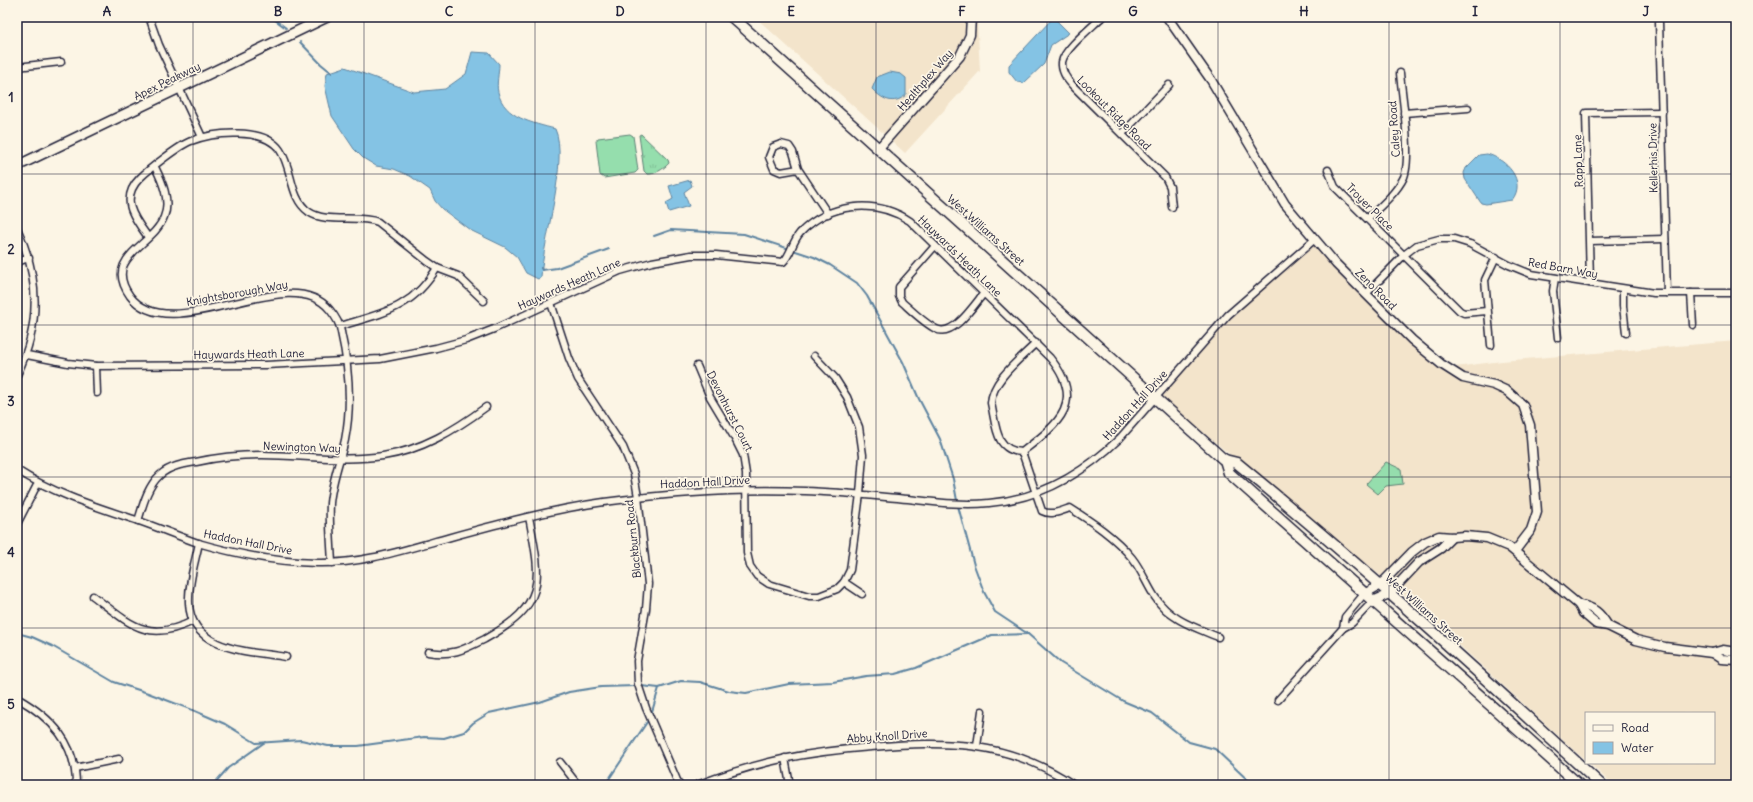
<svg xmlns="http://www.w3.org/2000/svg" width="1753" height="802" viewBox="0 0 1753 802" font-family="Delius,sans-serif">
	<style>
		.built { fill: #f3e4cb }
		.grass { fill: #95dead; stroke: #5c8074 }
		.park { fill: url(#park-tufts); stroke: #5c8074 }
		.water { fill: #84c3e4; stroke: #5d83a0 }
		.lines { fill: none; stroke-linecap: round; stroke-linejoin: round }
		.stream { stroke: #5d83a0; stroke-width: 2 }
		.minor-casing { stroke: #22223b; stroke-width: 9 }
		.tertiary-casing { stroke: #22223b; stroke-width: 11 }
		.secondary-casing { stroke: #22223b; stroke-width: 12 }
		.primary-casing { stroke: #22223b; stroke-width: 13 }
		.minor { stroke: #fcf5e5; stroke-width: 6 }
		.tertiary { stroke: #fcf5e5; stroke-width: 8 }
		.secondary { stroke: #fcf5e5; stroke-width: 9 }
		.primary { stroke: #fcf5e5; stroke-width: 10 }
		.grid { fill: none; stroke: #22223b; stroke-width: 1; stroke-opacity: 0.55 }
		.labels { text-anchor: middle; stroke-width: 3.5; stroke-linejoin: round; paint-order: stroke }
		.street-label { font-size: 11px; fill: #22223b; stroke: #fcf5e5 }
		.neatline { fill: none; stroke: #22223b; stroke-width: 1.5 }
		.grid-label { font-size: 13px; text-anchor: middle; font-weight: bold; fill: #22223b }
	</style>
	<defs>
		<pattern id="park-tufts" width="24" height="20" patternUnits="userSpaceOnUse"><rect width="24" height="20" fill="#95dead"/><path d="M3 7l-1-3M5 7V3M7 7l1-3M15 17l-1-3M17 17v-4M19 17l1-3" fill="none" stroke="#80be96"/></pattern>
	</defs>
	<rect width="100%" height="100%" fill="#fcf5e5"/>
	<filter id="ink" filterUnits="userSpaceOnUse"><feTurbulence type="fractalNoise" baseFrequency=".025" numOctaves="2"/><feDisplacementMap in="SourceGraphic" scale="8" xChannelSelector="R" yChannelSelector="G"/><feConvolveMatrix kernelMatrix="1 2 1 2 8 2 1 2 1" color-interpolation-filters="sRGB"/></filter>
	<g filter="url(#ink)">
		<g class="built">
			<path d="M755 17H977L980 71 905 153Z"/>
			<path d="M1315 239 1336 264 1447 368 1502 361 1736 341V784L1613 785 1589 763H1714V713H1586V761L1408 598 1159 397 1228 315Z"/>
		</g>
		<g class="grass">
			<path d="M630 134 633 136 638 170 635 173 604 178 600 175 596 141 598 138Z"/>
			<path d="M1386 462 1401 469 1403 484 1386 486 1378 494 1366 484Z"/>
		</g>
		<path class="park" d="M641 134 668 160 669 163C664 169 654 175 647 174L644 171 639 135Z"/>
		<g class="water">
			<path d="M1052 19 1056 20 1069 33 1051 45 1044 64 1024 83 1017 82 1009 72V65Z"/>
			<path d="M472 52 489 53 499 64C499 73 496 84 498 92 504 118 533 123 555 129 569 159 543 241 541 277L538 279 526 273 517 257 505 247 470 230 442 209 435 201 430 190 410 176 394 169 376 166 363 158 354 149 332 116 325 86 327 73 345 67 414 92 445 89 466 74Z"/>
			<path d="M890 72 901 74 906 78V95C893 106 882 99 872 89L877 77Z"/>
			<path d="M1487 154C1506 159 1527 181 1512 200L1486 204 1481 203 1465 179 1464 173 1466 168 1479 155Z"/>
			<path d="M690 180 692 186 684 192 689 206 669 212 666 203 673 199 669 186Z"/>
		</g>
		<g class="lines">
			<g class="stream">
				<path d="M271 17 286 28"/>
				<path d="M300 42 321 64 332 73"/>
				<path d="M654 236 671 230 744 234 814 257 830 265 857 283 867 296 903 362 919 399 940 439 953 479 958 506 974 565 984 592 995 612 1028 634 1061 663 1123 701 1152 713 1189 742 1215 749 1253 785"/>
				<path d="M541 268 542 270 557 268 609 249"/>
				<path d="M17 633 32 637 52 646 114 682 148 693 195 711 225 724 256 743 301 740 328 746H358L424 737 444 738 464 732 473 723 489 713 540 702 569 692 601 687 636 686"/>
				<path d="M641 686 659 688 681 681 700 682 729 691 746 693 789 684 833 682 866 676 895 674 916 668 992 635 1028 634"/>
				<path d="M651 715 659 688"/>
				<path d="M213 785 228 768 265 742"/>
				<path d="M605 785 649 719"/>
			</g>
			<g class="minor-casing">
				<g id="minor">
					<path d="M149 17 159 45 202 137"/>
					<path d="M1102 17C1092 27 1064 49 1062 62 1061 72 1067 80 1074 87L1165 177 1170 187 1172 207"/>
					<path d="M1659 22 1667 293"/>
					<path d="M17 67 61 62"/>
					<path d="M1404 113 1468 108"/>
					<path d="M1122 134 1169 85"/>
					<path d="M155 167C162 181 171 201 164 217 153 246 102 257 130 296 171 350 289 259 330 310 335 316 340 324 341 332 349 367 352 404 345 440 340 461 332 481 330 503 329 523 331 543 332 563"/>
					<path d="M798 169 781 172 774 169 769 157 773 147 781 144 789 146 793 152 798 169 828 214"/>
					<path d="M1328 170 1335 187 1460 311 1464 313 1487 311"/>
					<path d="M1368 218C1380 207 1397 192 1404 177 1412 156 1402 97 1400 73"/>
					<path d="M17 228C40 279 41 324 17 375"/>
					<path d="M148 237C134 218 119 199 140 178 149 169 180 145 191 141 214 132 264 127 280 150 293 169 289 198 309 212 326 224 358 214 378 222L427 261 437 268 458 276 484 301"/>
					<path d="M1590 241 1665 239"/>
					<path d="M935 246 899 287V296L902 302C912 311 924 323 936 329 953 338 974 305 984 293"/>
					<path d="M17 262 29 258"/>
					<path d="M1555 278 1553 291 1558 338"/>
					<path d="M1590 283 1586 113 1662 112"/>
					<path d="M1623 289V306L1626 333"/>
					<path d="M1691 293 1693 325"/>
					<path d="M1366 294 1404 255 1417 245 1439 239H1454L1470 244 1509 265 1531 274 1654 293H1736"/>
					<path d="M551 303 569 358 578 379 623 447 634 474 638 497 648 584 646 609 637 661 638 684 646 708 679 785"/>
					<path d="M340 326C383 313 412 309 437 268"/>
					<path d="M1491 345 1485 280 1496 257"/>
					<path d="M27 355 68 363 96 366 266 365 380 359 436 348 466 340 494 329 620 271 652 262 691 255H716L783 262C791 255 792 242 800 233 829 203 875 198 910 221L1050 358C1087 403 1058 424 1022 452L1042 511C1051 516 1061 511 1070 508 1092 522 1115 537 1132 558 1141 569 1147 585 1155 597 1170 620 1194 627 1218 637"/>
					<path d="M96 366 97 393"/>
					<path d="M697 366 710 397 734 437 743 455 746 474 747 553 750 566 757 576 769 584 809 596H819L837 589 844 582 850 570 860 494 863 455 859 427 847 397 835 378 814 356"/>
					<path d="M1022 452C995 451 996 425 991 403 992 380 1020 359 1036 343"/>
					<path d="M17 470C54 494 97 507 139 521 159 528 178 536 198 543 236 554 278 562 317 563 359 564 397 552 436 541 491 526 547 510 604 502 671 493 738 488 805 491 840 492 874 496 908 499 935 502 962 506 989 503 1040 499 1084 473 1120 438L1228 315 1315 239"/>
					<path d="M138 521C143 505 147 487 160 475 170 466 183 464 196 462 218 457 240 455 262 455 303 455 343 462 383 456 422 450 455 430 486 407"/>
					<path d="M17 524 38 483"/>
					<path d="M199 543C195 562 188 584 189 603 191 652 251 651 286 657"/>
					<path d="M844 582 862 594"/>
					<path d="M93 596C129 623 147 644 193 621"/>
					<path d="M1343 628 1345 617 1364 594"/>
					<path d="M428 652C452 656 463 650 485 639 548 604 541 580 529 517"/>
					<path d="M17 698C52 718 76 743 76 785"/>
					<path d="M1278 700 1343 628 1352 623 1373 601"/>
					<path d="M977 746 982 711"/>
					<path d="M785 758 790 785"/>
					<path d="M560 762 578 785"/>
					<path d="M75 768 119 759"/>
					<path d="M697 785C758 761 807 752 871 747 948 741 1007 740 1074 785"/>
				</g>
			</g>
			<g class="tertiary-casing">
				<g id="tertiary">
					<path d="M1167 17 1211 80 1285 204 1336 264 1412 340 1441 364 1463 378 1494 385 1507 391 1523 405 1530 425 1537 512 1531 530 1515 551"/>
					<path d="M878 149 960 56 970 35 971 17"/>
					<path d="M1364 594 1380 585 1412 552 1425 542 1439 536 1452 537 1465 536 1487 538 1509 547 1579 605 1583 613 1596 624 1608 626 1636 640 1665 647 1712 653 1721 659 1736 660"/>
					<path d="M1373 601 1389 594 1419 562 1441 548 1452 537"/>
					<path d="M1579 605C1594 607 1600 613 1608 626"/>
					<path d="M1712 653 1723 650 1736 652"/>
				</g>
			</g>
			<g class="secondary-casing">
				<path id="secondary" d="M17 166 327 17"/>
			</g>
			<g class="primary-casing">
				<g id="primary">
					<path d="M732 17 1222 458 1225 460 1237 463C1362 566 1482 675 1601 785"/>
					<path d="M1225 460 1229 473C1345 577 1463 679 1579 785"/>
				</g>
			</g>
			<use href="#minor" class="minor"/>
			<use href="#tertiary" class="tertiary"/>
			<use href="#secondary" class="secondary"/>
			<use href="#primary" class="primary"/>
		</g>
	</g>
	<path class="grid" d="M193 17V785M364 17V785M535 17V785M706 17V785M876 17V785M1047 17V785M1218 17V785M1389 17V785M1560 17V785M17 174H1736M17 325H1736M17 477H1736M17 628H1736"/>
	<g class="labels">
		<g class="street-label">
			<text transform="translate(925 80) rotate(-49)" y="4">Healthplex Way</text>
			<text transform="translate(167 81) rotate(-26)" y="4">Apex Peakway</text>
			<text transform="translate(1114 113) rotate(45)" y="4">Lookout Ridge Road</text>
			<text transform="translate(1394 129) rotate(-94)" y="4">Caley Road</text>
			<text transform="translate(1653 158) rotate(-91)" y="4">Kellerhis Drive</text>
			<text transform="translate(1578 161) rotate(-92)" y="4">Rapp Lane</text>
			<text transform="translate(1370 207) rotate(45)" y="4">Troyer Place</text>
			<text transform="translate(986 230) rotate(42)" y="4">West Williams Street</text>
			<text transform="translate(960 256) rotate(44)" y="4">Haywards Heath Lane</text>
			<text transform="translate(1563 268) rotate(10)" y="4">Red Barn Way</text>
			<text transform="translate(569 284) rotate(-24)" y="4">Haywards Heath Lane</text>
			<text transform="translate(1376 289) rotate(45)" y="4">Zeno Road</text>
			<text transform="translate(237 293) rotate(-10)" y="4">Knightsborough Way</text>
			<text transform="translate(249 354) rotate(-1)" y="4">Haywards Heath Lane</text>
			<text transform="translate(1135 405) rotate(-48)" y="4">Haddon Hall Drive</text>
			<text transform="translate(730 411) rotate(63)" y="4">Devonhurst Court</text>
			<text transform="translate(302 447) rotate(2)" y="4">Newington Way</text>
			<text transform="translate(705 482) rotate(-3)" y="4">Haddon Hall Drive</text>
			<text transform="translate(633 539) rotate(-96)" y="4">Blackburn Road</text>
			<text transform="translate(248 542) rotate(11)" y="4">Haddon Hall Drive</text>
			<text transform="translate(1424 609) rotate(42)" y="4">West Williams Street</text>
			<text transform="translate(887 736) rotate(-4)" y="4">Abby Knoll Drive</text>
		</g>
	</g>
	<rect width="1753" height="802" fill="none" stroke="#fcf5e5" stroke-width="44"/>
	<rect x="1585" y="712" width="130" height="52" fill="#fcf5e5" stroke="#a5a1a1"/>
	<rect x="1593" y="725" width="20" height="6" fill="#fcf5e5" stroke="#a5a1a1"/>
	<text x="1621" y="732" font-size="12" fill="#22223b">Road</text>
	<rect x="1593" y="742" width="20" height="12" fill="#84c3e4" stroke="#a5a1a1"/>
	<text x="1621" y="752" font-size="12" fill="#22223b">Water</text>
	<rect x="22" y="22" width="1709" height="758" class="neatline"/>
	<g class="grid-label">
		<text x="107" y="16">A</text>
		<text x="278" y="16">B</text>
		<text x="449" y="16">C</text>
		<text x="620" y="16">D</text>
		<text x="791" y="16">E</text>
		<text x="962" y="16">F</text>
		<text x="1133" y="16">G</text>
		<text x="1304" y="16">H</text>
		<text x="1475" y="16">I</text>
		<text x="1646" y="16">J</text>
		<text x="11" y="102">1</text>
		<text x="11" y="254">2</text>
		<text x="11" y="406">3</text>
		<text x="11" y="557">4</text>
		<text x="11" y="709">5</text>
	</g>
</svg>
